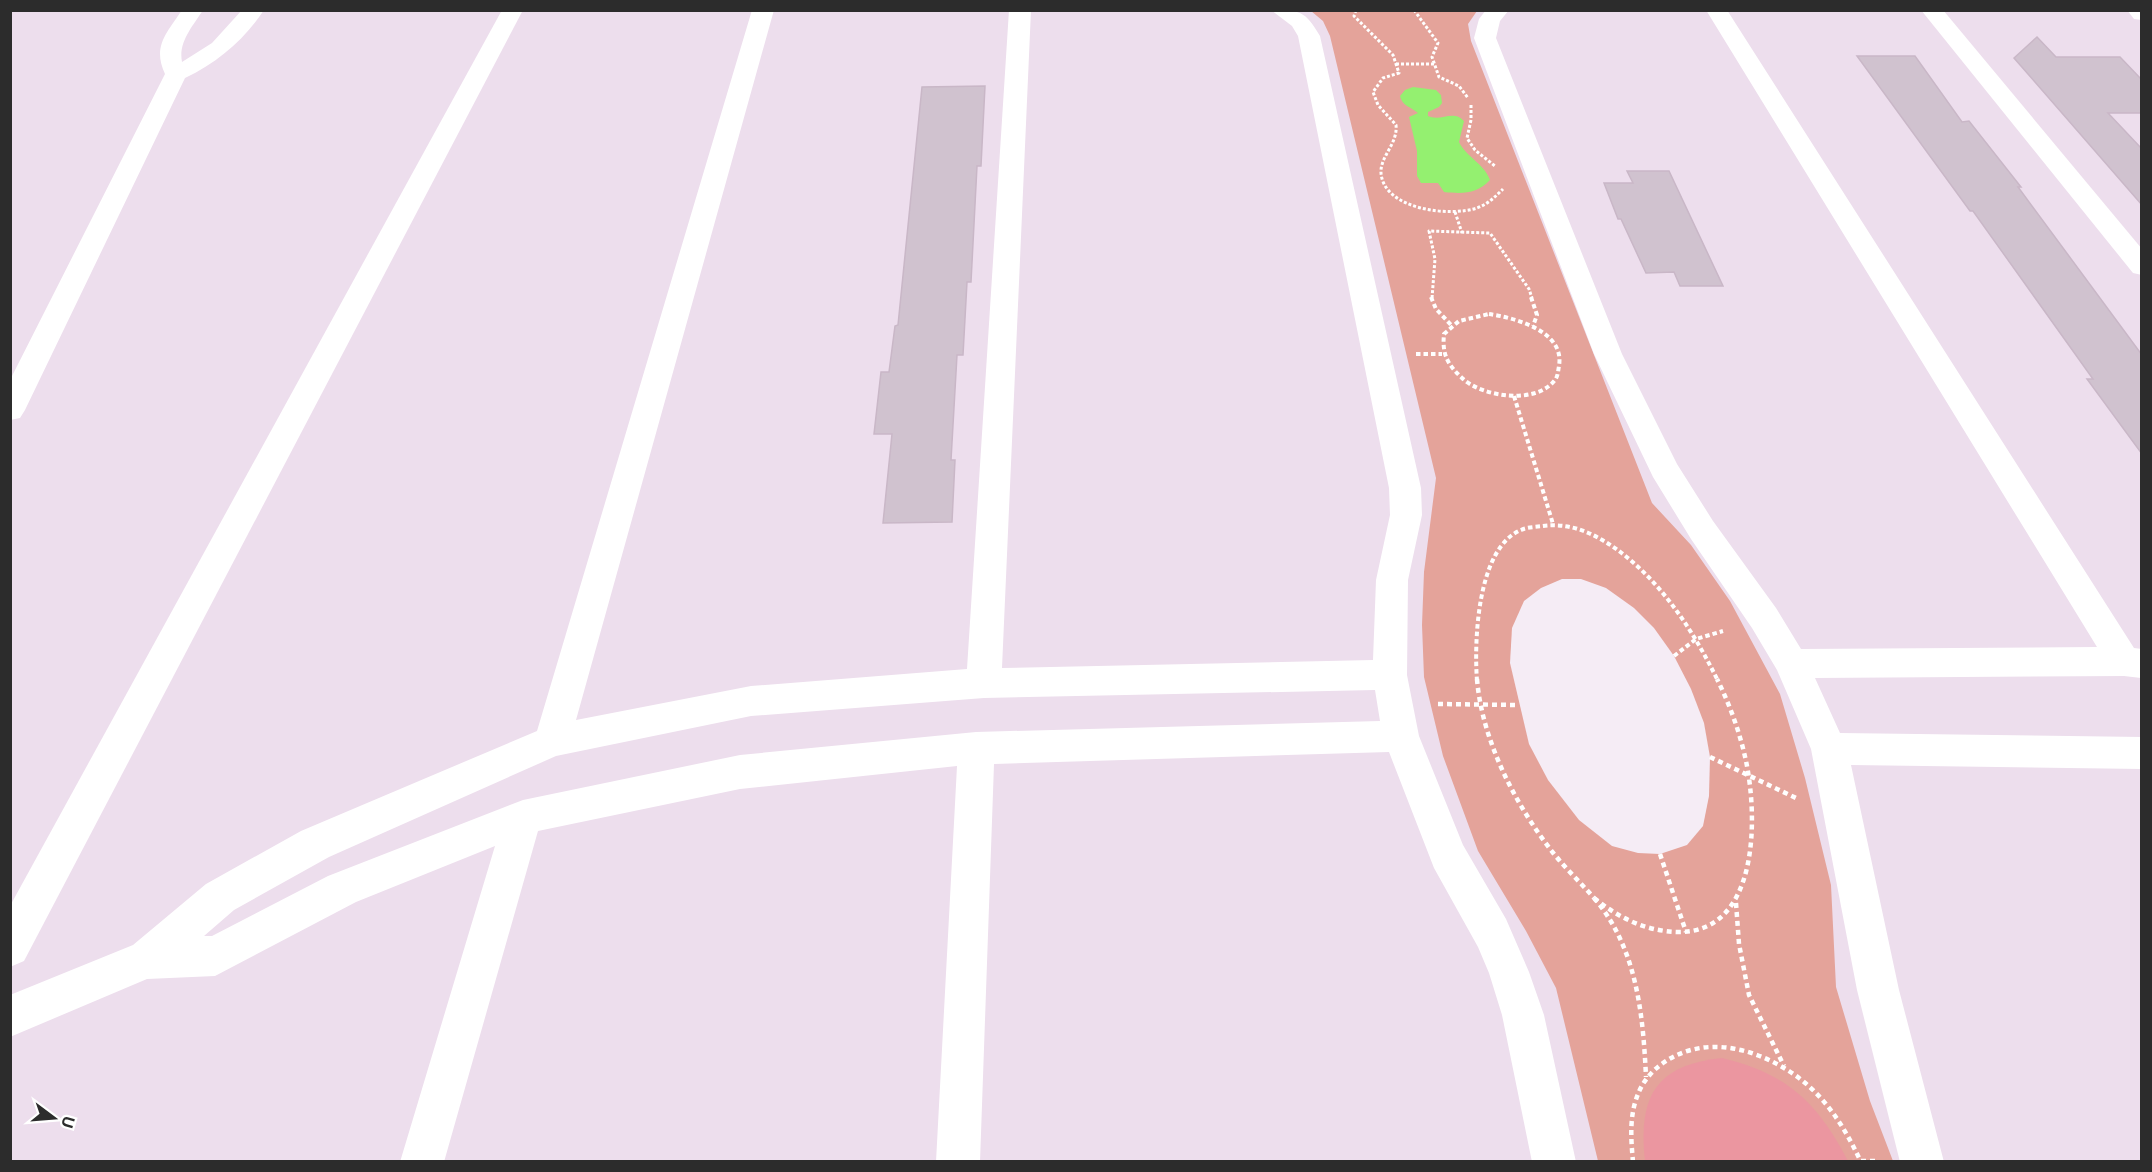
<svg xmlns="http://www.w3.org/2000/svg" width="2152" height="1172" viewBox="0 0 2152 1172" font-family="'Open Sans',sans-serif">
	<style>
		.green { fill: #e4a39a }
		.pitch { fill: #eb96a0 }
		.plaza { fill: #f5ecf5 }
		.water { fill: #94f070 }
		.building { fill: #d0c2cf; stroke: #c9b7c7; stroke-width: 1.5 }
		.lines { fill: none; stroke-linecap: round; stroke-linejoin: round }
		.path-far2 { stroke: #fff; stroke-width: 3; stroke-dasharray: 3 2; stroke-linecap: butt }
		.path-far1 { stroke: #fff; stroke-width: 4; stroke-dasharray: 4.5 3; stroke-linecap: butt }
		.path { stroke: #fff; stroke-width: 4.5; stroke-dasharray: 5 4; stroke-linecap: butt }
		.street { fill: #fff; fill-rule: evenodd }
	</style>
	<rect width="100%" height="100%" fill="#eddeed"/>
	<path class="green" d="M1311 11H1477L1468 24 1471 41 1652 503 1691 545 1730 601 1780 694 1805 778 1831 885 1836 987 1870 1101 1893 1161H1598L1556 988 1526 931 1478 851 1443 756 1424 677 1422 625 1424 572 1436 478 1330 36 1323 21Z"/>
	<path class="pitch" d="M1722 1058C1788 1074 1817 1102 1848 1161H1645C1638 1097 1655 1065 1722 1058Z"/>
	<path class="plaza" d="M1562 579H1581L1606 588 1634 608 1654 628 1674 656 1691 689 1704 723 1710 757 1709 796 1703 826 1687 845 1660 854 1638 853 1612 846 1579 820 1548 780 1529 744 1510 663 1512 628 1524 601 1541 588Z"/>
	<path class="water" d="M1413 87 1436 90 1441 95 1442 103 1439 107 1428 112V116C1441 122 1453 109 1464 121L1459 142C1467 158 1484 163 1490 180 1477 194 1463 194 1444 192L1438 183H1421L1417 176V151L1409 117 1418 113C1411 107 1402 106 1400 96L1405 90Z"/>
	<g class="building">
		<path d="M2037 37 2056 57H2120L2142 80V113H2108L2142 149V205L2014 58Z"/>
		<path d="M1857 56H1915L1962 122 1969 121 2021 187H2018L2142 355V454L2087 379H2093L1973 211H1970Z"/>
		<path d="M985 86 981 166H977L971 282H967L963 355H957L951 460H955L952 522 883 523 892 434H874L881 372H889L895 326 898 325 922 87Z"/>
		<path d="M1627 171H1669L1723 286H1680L1674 272 1646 273 1621 219H1618L1604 183H1633Z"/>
	</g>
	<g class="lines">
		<g class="path-far2">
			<path d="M1356 10 1354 16 1393 55 1399 73 1383 78 1373 92 1378 105 1396 125C1398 144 1380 156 1381 173 1384 210 1450 217 1477 208 1488 204 1495 197 1503 189"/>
			<path d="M1414 10 1438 43 1432 57 1439 77 1459 86 1468 98"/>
			<path d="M1396 64H1435"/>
			<path d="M1471 105V120L1467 138 1475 150 1495 166"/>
			<path d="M1455 212 1462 233"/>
			<path d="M1432 298 1435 259 1429 231 1490 233 1529 289 1532 298"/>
		</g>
		<g class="path-far1">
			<path d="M1431 297 1436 309 1452 326"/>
			<path d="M1531 297 1537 315 1533 326"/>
			<path d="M1489 314C1515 318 1565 331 1559 366 1558 371 1558 376 1555 380 1536 405 1482 397 1462 378 1447 364 1442 354 1444 334L1459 321Z"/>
			<path d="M1416 354H1442"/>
			<path d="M1514 396 1553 524"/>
			<path d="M1674 656 1696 639 1723 631"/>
			<path d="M1477 681C1474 641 1477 548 1521 530 1527 527 1536 527 1543 526 1572 522 1597 535 1619 551 1663 584 1694 632 1718 681"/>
		</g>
		<g class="path">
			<path d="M1477 679C1482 741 1516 806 1554 854 1567 870 1581 883 1594 898"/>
			<path d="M1438 704 1518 705"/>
			<path d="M1710 757 1796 798"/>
			<path d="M1660 854 1686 932"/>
			<path d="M1594 898C1619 918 1645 931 1678 932 1759 933 1758 818 1746 761 1740 733 1730 705 1717 679"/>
			<path d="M1594 898C1637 948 1643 1014 1646 1077"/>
			<path d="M1736 903 1739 944 1749 995 1784 1066"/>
			<path d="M1861 1161H1875"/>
			<path d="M1633 1162C1631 1139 1629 1116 1638 1094 1643 1081 1652 1071 1663 1063 1706 1033 1760 1049 1799 1078 1828 1100 1846 1130 1861 1162"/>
		</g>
		<g class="street">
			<path d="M182 10H203C193 26 178 42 182 62L212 43 242 10H264C244 40 218 62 185 78L25 410 20 418 10 420V380L165 74C152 46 167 33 182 10Z"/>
			<path d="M502 10H523L24 961 10 967V906Z"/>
			<path d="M752 10H774L576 720 751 686 967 669 1009 10H1031L1002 668 1373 660 1376 580 1390 515 1389 488 1298 36 1292 26 1271 10C1299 10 1305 10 1320 36L1421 488 1422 515 1408 580 1407 675 1419 736 1463 845 1506 919 1529 972 1544 1015 1576 1162H1532L1502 1015 1489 973 1478 947 1434 868 1389 752 994 764 980 1162H936L957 766 740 789 538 831 444 1162H400L495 846 356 902 215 976 147 979 10 1037V995L133 945 206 884 301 831 537 731ZM1375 690 1380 721 976 732 740 755 523 800 328 876 212 936H204L234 910 329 857 556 756 751 716 984 698Z"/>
			<path d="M1486 10H1509L1500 21 1496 38 1622 354 1677 464 1713 521 1776 608 1801 649 2097 647 1706 10H1727L2134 648 2142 649 2141 678 2124 676 1815 678 1840 733 2142 737V769L1851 765 1899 990 1944 1162H1900L1857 990 1811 749 1777 670 1752 628 1691 539 1653 477 1594 354 1474 38 1479 19Z"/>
			<path d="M1921 10H1943L2142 249V275L2133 273Z"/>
			<path d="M2127 10H2142V20L2134 19Z"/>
		</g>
	</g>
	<rect width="2152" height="1172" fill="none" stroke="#2c2c2c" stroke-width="24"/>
	<g transform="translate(54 1118) rotate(106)" stroke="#ffffff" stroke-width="4.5" paint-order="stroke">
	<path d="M0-4.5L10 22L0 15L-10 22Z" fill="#2c2c2c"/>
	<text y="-9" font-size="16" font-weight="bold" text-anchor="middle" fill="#2c2c2c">U</text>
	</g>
</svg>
